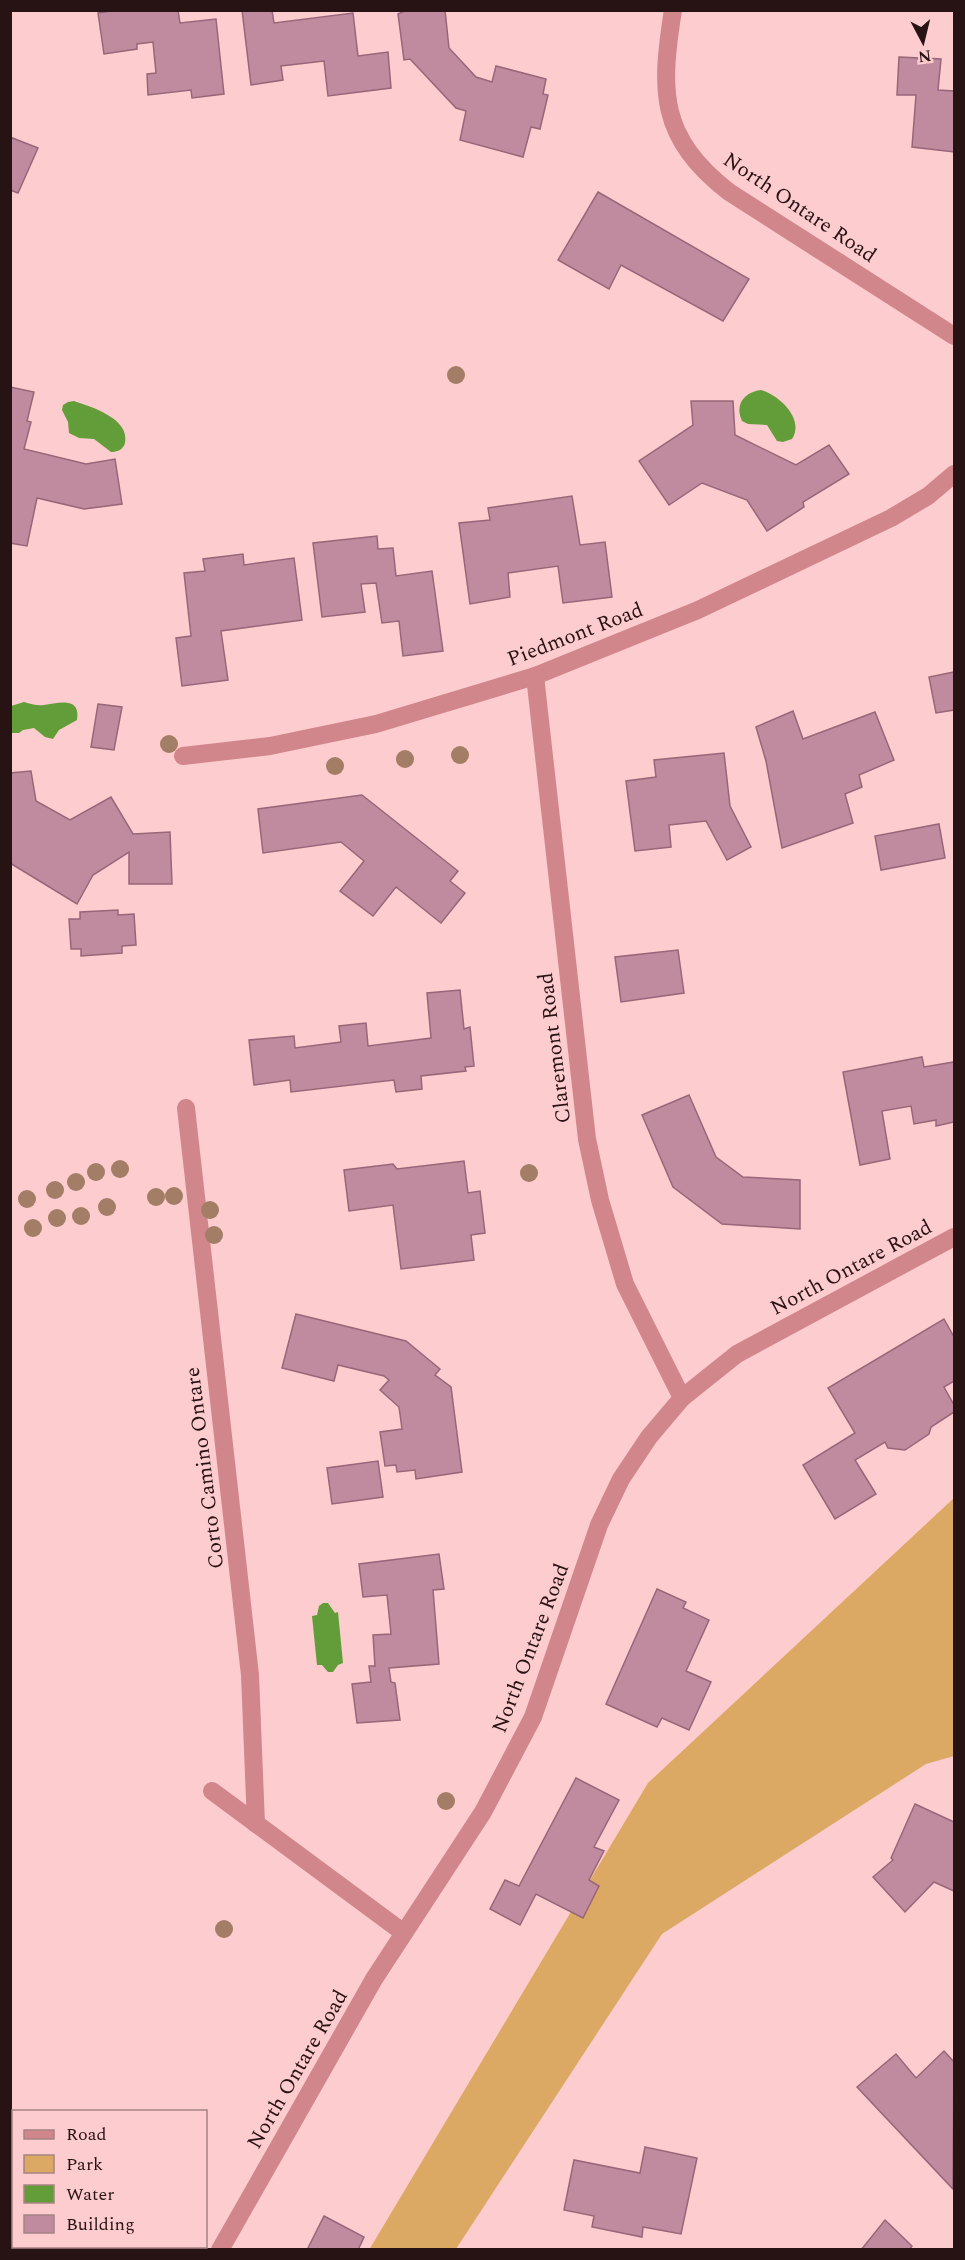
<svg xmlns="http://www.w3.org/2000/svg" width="965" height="2260" viewBox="0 0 965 2260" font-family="Spectral,serif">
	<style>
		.green { fill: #dba963 }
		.water { fill: #639d3a }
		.building { fill: #c08b9f; stroke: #986679; stroke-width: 1.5 }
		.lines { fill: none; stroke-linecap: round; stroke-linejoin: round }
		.service { stroke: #d1868c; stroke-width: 18 }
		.minor { stroke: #d1868c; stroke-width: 18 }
		.tree { fill: #a37d66 }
		.labels { text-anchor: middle; stroke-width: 4.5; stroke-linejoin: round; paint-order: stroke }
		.street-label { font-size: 21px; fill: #271214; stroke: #fdccce }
	</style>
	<rect width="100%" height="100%" fill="#fdccce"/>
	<path class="green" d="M954 1498V1756L926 1764 662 1934 456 2249 369 2250 648 1783Z"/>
	<g class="water">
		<path d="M761 390C779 395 805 419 792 439L783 442 777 441 767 425 748 424 742 421C734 404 745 392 761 390Z"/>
		<path d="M74 401C91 407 130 418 125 443 123 450 117 452 111 452L94 439 79 438 69 433 68 422 62 410 63 405 68 402Z"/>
		<path d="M24 702C31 704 37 706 44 705 58 703 81 696 77 720L59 730 53 739 45 737 34 728 23 730 19 733H11V706Z"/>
		<path d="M323 1603H328L335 1613 338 1612 343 1663 338 1665 333 1672H328L322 1665H317L312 1616 317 1615 319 1606Z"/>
	</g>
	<g class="building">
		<path d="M118 10H178L180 23 216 19 224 94 192 98 191 90 148 95 147 74 156 73 153 42 137 44V49L104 54 98 13Z"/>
		<path d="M242 10H272L274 23 353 13 358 56 388 52 391 88 328 96 324 61 281 66 283 80 251 85Z"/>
		<path d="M407 10H445L449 48 476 77 492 82 496 66 546 79 543 94 548 95 540 129 531 127 523 157 460 140 466 111 456 108 410 59 404 60 398 14Z"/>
		<path d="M899 57 941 59 938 90 954 91V152L912 147 916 95H897Z"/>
		<path d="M10 137 38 148 18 193 10 190Z"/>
		<path d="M598 192 749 279 723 321 621 265 609 289 558 260Z"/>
		<path d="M10 387 34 392 27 421 31 422 24 449 86 464 115 459 122 504 84 509 37 498 27 546 10 543Z"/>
		<path d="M691 401H733L735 435 796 465 829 445 849 474 803 502 804 507 767 531 747 500 702 483 669 505 639 461 693 425Z"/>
		<path d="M572 496 580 545 605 542 612 597 563 603 558 566 508 573 510 597 470 604 459 523 490 520 488 508Z"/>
		<path d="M377 536 378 549 393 548 396 576 432 571 443 651 403 656 399 621 382 623 376 583 361 584 365 612 322 617 313 543Z"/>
		<path d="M243 554 244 565 294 558 302 620 221 631 228 680 182 686 176 638 191 636 184 573 205 571 203 559Z"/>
		<path d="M954 672V710L936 713 929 677Z"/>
		<path d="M98 704 122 707 114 750 91 747Z"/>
		<path d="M793 711 803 739 875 712 894 760 859 775 862 787 845 794 853 823 782 848 766 761 756 727Z"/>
		<path d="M724 753 730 806 751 847 727 860 706 821 669 825 671 847 635 851 626 781 656 777 654 760Z"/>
		<path d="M31 771 36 801 70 820 111 797 133 834 170 832 172 884H129V852L93 875 77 904 10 863V773Z"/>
		<path d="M362 795 458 871 450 881 465 893 441 923 396 887 373 916 340 891 364 861 341 842 263 853 258 809Z"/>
		<path d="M939 824 945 858 881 870 875 836Z"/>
		<path d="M118 910V915L134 914 136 945 122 946V953L81 956V949H71L69 919H80V912Z"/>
		<path d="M678 950 684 993 621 1002 615 957Z"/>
		<path d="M460 990 464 1029 470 1027 474 1066 465 1067 466 1071 421 1076 422 1089 396 1092 394 1080 291 1092 290 1080 254 1085 249 1040 294 1036 295 1048 341 1042 339 1026 366 1023 368 1046 431 1038 427 993Z"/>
		<path d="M922 1057 924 1067 954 1062V1122L936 1126V1120L914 1124 911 1106 882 1111 890 1159 860 1165 843 1072Z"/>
		<path d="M689 1095 716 1157 743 1177 800 1180V1229L722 1224 673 1187 642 1115Z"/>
		<path d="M464 1161 468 1193 480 1191 485 1233 471 1235 474 1260 401 1269 393 1205 349 1211 344 1170 393 1164 397 1169Z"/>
		<path d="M296 1314 406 1341 440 1369 435 1375 451 1387 462 1472 416 1479 415 1470 397 1472 396 1465 385 1466 380 1432 402 1429 399 1407 380 1390 389 1380 384 1376 338 1365 334 1381 282 1368Z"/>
		<path d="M944 1319 954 1337V1381L944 1387 954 1405V1412L931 1427 929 1434 905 1450 888 1448 885 1442 855 1460 876 1494 835 1519 803 1465 855 1433 828 1388Z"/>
		<path d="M378 1461 383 1497 332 1504 327 1468Z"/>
		<path d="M439 1554 444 1589 433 1590 439 1664 389 1668 391 1682 395 1683 400 1720 357 1723 352 1684 371 1682 369 1666H375L373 1635 391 1634 387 1595 363 1597 359 1564Z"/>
		<path d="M657 1589 686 1602 683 1608 709 1620 686 1671 711 1682 689 1730 662 1718 657 1727 606 1704Z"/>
		<path d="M576 1778 619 1800 594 1847 604 1851 589 1880 599 1886 583 1918 536 1894 520 1925 490 1909 505 1880 519 1886Z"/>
		<path d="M915 1804 954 1822V1891L934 1882 905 1912 873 1877 893 1860 891 1858Z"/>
		<path d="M944 2051 954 2062 953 2189 857 2087 896 2054 916 2078Z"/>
		<path d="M645 2147 697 2158 681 2234 643 2227 642 2237 592 2227 594 2216 564 2210 574 2160 640 2173Z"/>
		<path d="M10 2155 14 2173V2225L10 2226Z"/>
		<path d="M324 2216 364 2237 358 2250H307Z"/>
		<path d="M885 2220 912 2246 909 2250H861Z"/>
	</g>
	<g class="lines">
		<path class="service" d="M186 1108 250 1675 256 1824"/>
		<g class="minor">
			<path d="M673 10C660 92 659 137 729 192L954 336"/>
			<path d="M535 676 587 1139 600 1200 625 1284 682 1398"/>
			<path d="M183 756 270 746 376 724 535 676 698 610 891 518 928 496 954 474"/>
			<path d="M212 1791 404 1933"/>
			<path d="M220 2250 374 1979 483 1812 533 1717 599 1525 621 1479 649 1437 682 1398 737 1354 954 1237"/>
		</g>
	</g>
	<g class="tree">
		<circle cx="456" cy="375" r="9"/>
		<circle cx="169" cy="744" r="9"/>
		<circle cx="460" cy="755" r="9"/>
		<circle cx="405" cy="759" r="9"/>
		<circle cx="335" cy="766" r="9"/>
		<circle cx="120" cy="1169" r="9"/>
		<circle cx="96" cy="1172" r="9"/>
		<circle cx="529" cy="1173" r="9"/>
		<circle cx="76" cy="1182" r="9"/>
		<circle cx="55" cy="1190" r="9"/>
		<circle cx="174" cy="1196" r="9"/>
		<circle cx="156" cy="1197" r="9"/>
		<circle cx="27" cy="1199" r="9"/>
		<circle cx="107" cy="1207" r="9"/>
		<circle cx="210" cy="1210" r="9"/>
		<circle cx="81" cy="1216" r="9"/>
		<circle cx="57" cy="1218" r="9"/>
		<circle cx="33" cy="1228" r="9"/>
		<circle cx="214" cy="1235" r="9"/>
		<circle cx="446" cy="1801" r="9"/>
		<circle cx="224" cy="1929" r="9"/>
	</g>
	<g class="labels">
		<g class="street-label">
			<text transform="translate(800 207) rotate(34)" y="7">North Ontare Road</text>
			<text transform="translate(575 634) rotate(-21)" y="7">Piedmont Road</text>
			<text transform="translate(554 1048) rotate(-97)" y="7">Claremont Road</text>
			<text transform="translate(851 1267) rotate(-28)" y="7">North Ontare Road</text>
			<text transform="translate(204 1468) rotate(-97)" y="7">Corto Camino Ontare</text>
			<text transform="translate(530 1648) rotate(-69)" y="7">North Ontare Road</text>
			<text transform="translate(297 2069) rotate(-60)" y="7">North Ontare Road</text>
		</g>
	</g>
	<rect width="965" height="2260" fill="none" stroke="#271214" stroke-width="24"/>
	<rect x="12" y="2110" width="195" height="138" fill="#fdccce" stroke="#a78284" stroke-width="1.5"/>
	<rect x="24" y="2130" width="30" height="9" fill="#d1868c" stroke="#a78284" stroke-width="1.5"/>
	<text x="66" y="2140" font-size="18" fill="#271214">Road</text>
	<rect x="24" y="2155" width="30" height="18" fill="#dba963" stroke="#a78284" stroke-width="1.5"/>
	<text x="66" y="2170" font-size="18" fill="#271214">Park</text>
	<rect x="24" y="2185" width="30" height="18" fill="#639d3a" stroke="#a78284" stroke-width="1.5"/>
	<text x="66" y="2200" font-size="18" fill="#271214">Water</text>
	<rect x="24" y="2215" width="30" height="18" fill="#c08b9f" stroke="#a78284" stroke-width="1.5"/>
	<text x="66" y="2230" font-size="18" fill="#271214">Building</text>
	<g transform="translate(923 42) rotate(173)" stroke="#fdccce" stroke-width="4.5" paint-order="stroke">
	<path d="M0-4.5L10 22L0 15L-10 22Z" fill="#271214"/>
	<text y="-9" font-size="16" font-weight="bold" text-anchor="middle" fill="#271214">N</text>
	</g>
</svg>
